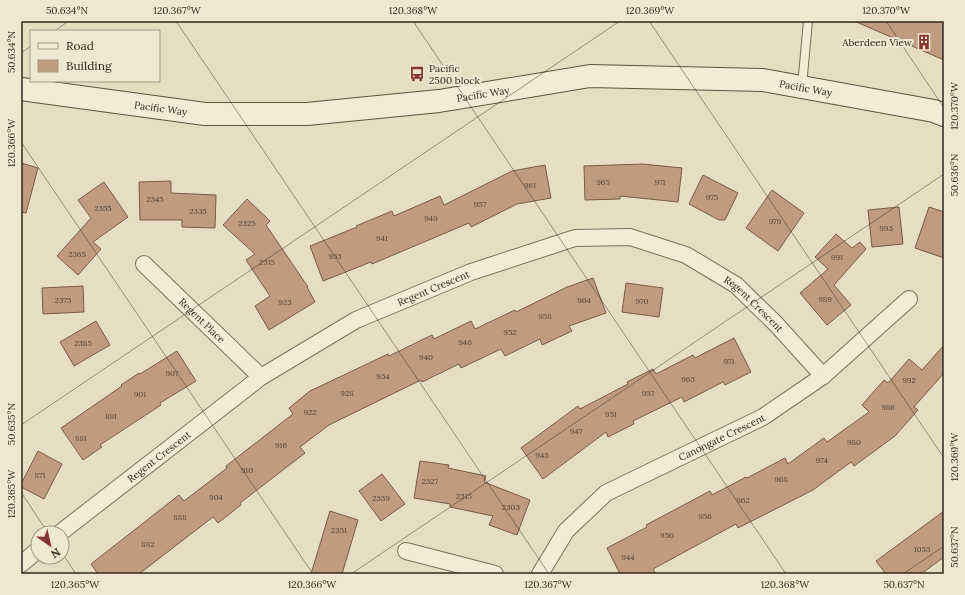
<svg xmlns="http://www.w3.org/2000/svg" width="965" height="595" viewBox="0 0 965 595" font-family="Lora,serif">
	<style>
		.building { fill: #c09b7e; stroke: #7a5b45 }
		.lines { fill: none; stroke-linecap: round; stroke-linejoin: round }
		.lane-casing { stroke: #7f6f5c; stroke-width: 10 }
		.street-casing { stroke: #7f6f5c; stroke-width: 18 }
		.secondary-casing { stroke: #60513f; stroke-width: 24 }
		.lane { stroke: #f3ebd5; stroke-width: 8 }
		.street { stroke: #f3ebd5; stroke-width: 16 }
		.secondary { stroke: #f3ebd5; stroke-width: 22 }
		.ticks { fill: none; stroke: #31271e; stroke-width: 1; stroke-opacity: 0.45 }
		.labels { text-anchor: middle; stroke-width: 4; stroke-linejoin: round; paint-order: stroke }
		.number-label { font-size: 8px; fill: #554436 }
		.poi-label { font-size: 10px; fill: #31271e; stroke: #f0e7d1; text-anchor: end }
		.street-label { font-size: 10px; fill: #31271e; stroke: #f0e7d1 }
		.neatline { fill: none; stroke: #31271e; stroke-width: 1.5 }
		.ticks-label { font-size: 10px; text-anchor: middle; fill: #31271e }
	</style>
	<rect width="100%" height="100%" fill="#e7ddc3"/>
	<g class="building">
		<path d="M854 21H944V60Z"/>
		<path d="M21 163 38 168 26 213 21 212Z"/>
		<path d="M643 164 682 168 678 202 620 196V199L585 200 584 166Z"/>
		<path d="M545 165 551 198 517 204 471 227 469 223 372 264 371 262 323 281 310 246 357 227 356 226 392 211 394 216 440 196 444 205 512 171Z"/>
		<path d="M703 175 738 193 725 220H719L689 204Z"/>
		<path d="M171 181V193L216 195 215 228 182 227V220H140L139 182Z"/>
		<path d="M104 182 128 217 93 242 101 249 78 275 57 256 91 218 78 200Z"/>
		<path d="M772 190 804 213 778 251 746 228Z"/>
		<path d="M247 199 270 221 266 225 308 287H307L315 302 269 330 255 306 270 296 246 260 255 254 223 225Z"/>
		<path d="M899 207 903 244 872 247 868 210Z"/>
		<path d="M929 207 944 212V258L915 248Z"/>
		<path d="M836 234 852 248 860 242 866 249 834 285 851 305 827 325 800 293 828 269 815 257Z"/>
		<path d="M593 278 606 313 569 326 572 331 542 345 540 339 505 356 501 349 461 368 459 364 422 382 421 380 329 425 300 447 305 453 240 503 241 505 218 523 213 517 139 574H98L91 564 179 495 184 501 227 468 226 466 293 414 289 408 310 391 388 354 389 356 432 335 434 339 471 321 475 329 515 310 516 312 567 287Z"/>
		<path d="M626 283 663 288 659 317 622 312Z"/>
		<path d="M83 286 84 312 43 314 42 288Z"/>
		<path d="M96 321 110 345 74 366 60 342Z"/>
		<path d="M734 338 751 372 725 385 723 382 684 402 682 397 633 421 634 424 608 437 606 432 543 479 521 448 578 406 580 409 628 384 627 382 653 369 656 374 693 355 695 358Z"/>
		<path d="M944 345V373L914 407 918 410 895 436 854 466 851 462 813 490 738 528 736 524 653 569 656 574H620L607 548 647 527 646 525 710 491 712 495 746 477 747 478 785 458 788 464 824 438 827 442 869 412 862 405 884 380 888 383 909 359 922 370Z"/>
		<path d="M177 351 196 381 160 403 161 405 100 445 102 447 83 460 61 428 122 386 121 385 139 373 140 374Z"/>
		<path d="M38 451 62 464 44 499 21 487V484Z"/>
		<path d="M420 461 449 465 448 468 486 476 484 482 530 500 517 535 489 525 493 516 450 507V504L414 498Z"/>
		<path d="M382 474 405 504 381 521 359 491Z"/>
		<path d="M330 511 358 520 342 574H311Z"/>
		<path d="M944 511V557L921 574H886L876 561Z"/>
	</g>
	<g class="lines">
		<g class="lane-casing">
			<path id="lane" d="M802 86 808 21"/>
		</g>
		<g class="street-casing">
			<g id="street">
				<path id="s1" d="M144 264 261 377"/>
				<path id="s2" d="M60 533 261 377 356 320 471 272 575 238 630 237 686 255 736 285 776 324 823 376"/>
				<path d="M406 551 495 574"/>
				<path d="M21 564 38 550"/>
				<path id="s3" d="M540 574 566 531 606 493 763 417 823 376 909 299"/>
			</g>
		</g>
		<g class="secondary-casing">
			<g id="secondary">
				<path id="s4" d="M21 89 205 114H307L439 101 590 76 763 80 934 111 944 115"/>
			</g>
		</g>
		<use href="#lane" class="lane"/>
		<use href="#street" class="street"/>
		<use href="#secondary" class="secondary"/>
	</g>
	<path class="ticks" d="M176 21 549 574M413 21 786 574M649 21 944 458M886 21 944 108M54 31 69 21M21 53 31 46M21 142 313 574M21 425 620 21M21 492 48 533M62 553 76 574M351 574 944 174M903 574 944 546"/>
	<defs>
		<g id="building-bare" transform="scale(1.2)"><path d="M-4-6H4V6H1V3H-1V6H-4ZM-2.5-4.3h1.7v1.8h-1.7ZM.8-4.3h1.7v1.8H.8ZM-2.5-1h1.7V.8h-1.7ZM.8-1h1.7V.8H.8Z" fill="#853634" stroke="#f0e7d1" stroke-width="2.5" paint-order="stroke"/></g>
		<g id="bus-bare" transform="scale(1.2)"><path d="M-5-6H5V4H4V6H2V4H-2V6H-4V4H-5ZM-3.5-4V0h7V-4ZM-3.5 1.2v1.5H-2V1.2ZM2 1.2v1.5H3.5V1.2Z" fill="#853634" stroke="#f0e7d1" stroke-width="2.5" paint-order="stroke"/></g>
	</defs>
	<g fill-rule="evenodd">
		<use href="#building-bare" x="924" y="42"/>
		<use href="#bus-bare" x="417" y="74"/>
	</g>
	<g class="labels">
		<g class="number-label">
			<text x="603" y="185">965</text>
			<text x="660" y="185">971</text>
			<text x="530" y="188">961</text>
			<text x="712" y="200">975</text>
			<text x="155" y="202">2345</text>
			<text x="480" y="207">957</text>
			<text x="103" y="211">2355</text>
			<text x="198" y="214">2335</text>
			<text x="431" y="221">949</text>
			<text x="775" y="224">979</text>
			<text x="247" y="226">2325</text>
			<text x="886" y="231">993</text>
			<text x="382" y="241">941</text>
			<text x="77" y="257">2365</text>
			<text x="335" y="259">953</text>
			<text x="837" y="260">991</text>
			<text x="267" y="265">2315</text>
			<text x="825" y="302">989</text>
			<text x="63" y="303">2375</text>
			<text x="584" y="303">964</text>
			<text x="642" y="304">970</text>
			<text x="285" y="305">923</text>
			<text x="545" y="319">958</text>
			<text x="510" y="335">952</text>
			<text x="465" y="345">946</text>
			<text x="83" y="346">2385</text>
			<text x="426" y="360">940</text>
			<text x="729" y="364">971</text>
			<text x="172" y="376">907</text>
			<text x="383" y="379">934</text>
			<text x="688" y="382">963</text>
			<text x="909" y="383">992</text>
			<text x="347" y="396">928</text>
			<text x="648" y="396">957</text>
			<text x="140" y="397">901</text>
			<text x="888" y="410">986</text>
			<text x="310" y="415">922</text>
			<text x="611" y="417">951</text>
			<text x="111" y="419">891</text>
			<text x="576" y="434">947</text>
			<text x="81" y="441">881</text>
			<text x="854" y="445">980</text>
			<text x="281" y="448">916</text>
			<text x="542" y="458">943</text>
			<text x="822" y="463">974</text>
			<text x="247" y="473">910</text>
			<text x="40" y="478">871</text>
			<text x="781" y="482">968</text>
			<text x="430" y="484">2327</text>
			<text x="464" y="499">2315</text>
			<text x="216" y="500">904</text>
			<text x="381" y="501">2339</text>
			<text x="743" y="503">962</text>
			<text x="511" y="510">2303</text>
			<text x="705" y="519">956</text>
			<text x="180" y="520">888</text>
			<text x="339" y="533">2351</text>
			<text x="667" y="538">950</text>
			<text x="148" y="547">882</text>
			<text x="922" y="552">1055</text>
			<text x="628" y="560">944</text>
		</g>
		<g class="poi-label">
			<text x="912" y="46">Aberdeen View</text>
			<text x="429" y="72" text-anchor="start">Pacific<tspan x="429" dy="12">2500 block</tspan></text>
		</g>
		<g class="street-label">
			<text dy="4" stroke="none"><textPath href="#s4" startOffset="790">Pacific Way</textPath></text>
			<text dy="4" stroke="none"><textPath href="#s4" startOffset="465">Pacific Way</textPath></text>
			<text dy="4" stroke="none"><textPath href="#s4" startOffset="141">Pacific Way</textPath></text>
			<text dy="4" stroke="none"><textPath href="#s2" startOffset="449">Regent Crescent</textPath></text>
			<text dy="4" stroke="none"><textPath href="#s2" startOffset="797">Regent Crescent</textPath></text>
			<text dy="4" stroke="none"><textPath href="#s1" startOffset="81">Regent Place</textPath></text>
			<text dy="4" stroke="none"><textPath href="#s3" startOffset="234">Canongate Crescent</textPath></text>
			<text dy="4" stroke="none"><textPath href="#s2" startOffset="125">Regent Crescent</textPath></text>
		</g>
	</g>
	<rect width="965" height="595" fill="none" stroke="#f0e7d1" stroke-width="44"/>
	<rect x="30" y="30" width="130" height="52" fill="#f0e7d1" stroke="#a49a89"/>
	<rect x="38" y="43" width="20" height="6" fill="#f3ebd5" stroke="#a49a89"/>
	<text x="66" y="50" font-size="12" fill="#31271e">Road</text>
	<rect x="38" y="60" width="20" height="12" fill="#c09b7e" stroke="#a49a89"/>
	<text x="66" y="70" font-size="12" fill="#31271e">Building</text>
	<g transform="translate(50 545) rotate(146)"><circle r="19" fill="#f0e7d1" stroke="#a49a89"/>
	<path d="M0-3L7 15L0 10L-7 15Z" fill="#853634"/>
	<text y="-6" font-size="11" font-weight="bold" text-anchor="middle" fill="#31271e">N</text>
	</g>
	<rect x="22" y="22" width="921" height="551" class="neatline"/>
	<g class="ticks-label">
		<text x="67" y="14">50.634°N</text>
		<text x="177" y="14">120.367°W</text>
		<text x="413" y="14">120.368°W</text>
		<text x="650" y="14">120.369°W</text>
		<text x="886" y="14">120.370°W</text>
		<text transform="translate(11 52) rotate(-90)" y="4">50.634°N</text>
		<text transform="translate(954 106) rotate(-90)" y="4">120.370°W</text>
		<text transform="translate(11 143) rotate(-90)" y="4">120.366°W</text>
		<text transform="translate(954 175) rotate(-90)" y="4">50.636°N</text>
		<text transform="translate(11 424) rotate(-90)" y="4">50.635°N</text>
		<text transform="translate(954 457) rotate(-90)" y="4">120.369°W</text>
		<text transform="translate(11 494) rotate(-90)" y="4">120.365°W</text>
		<text transform="translate(954 547) rotate(-90)" y="4">50.637°N</text>
		<text x="75" y="588">120.365°W</text>
		<text x="312" y="588">120.366°W</text>
		<text x="548" y="588">120.367°W</text>
		<text x="785" y="588">120.368°W</text>
		<text x="904" y="588">50.637°N</text>
	</g>
</svg>
